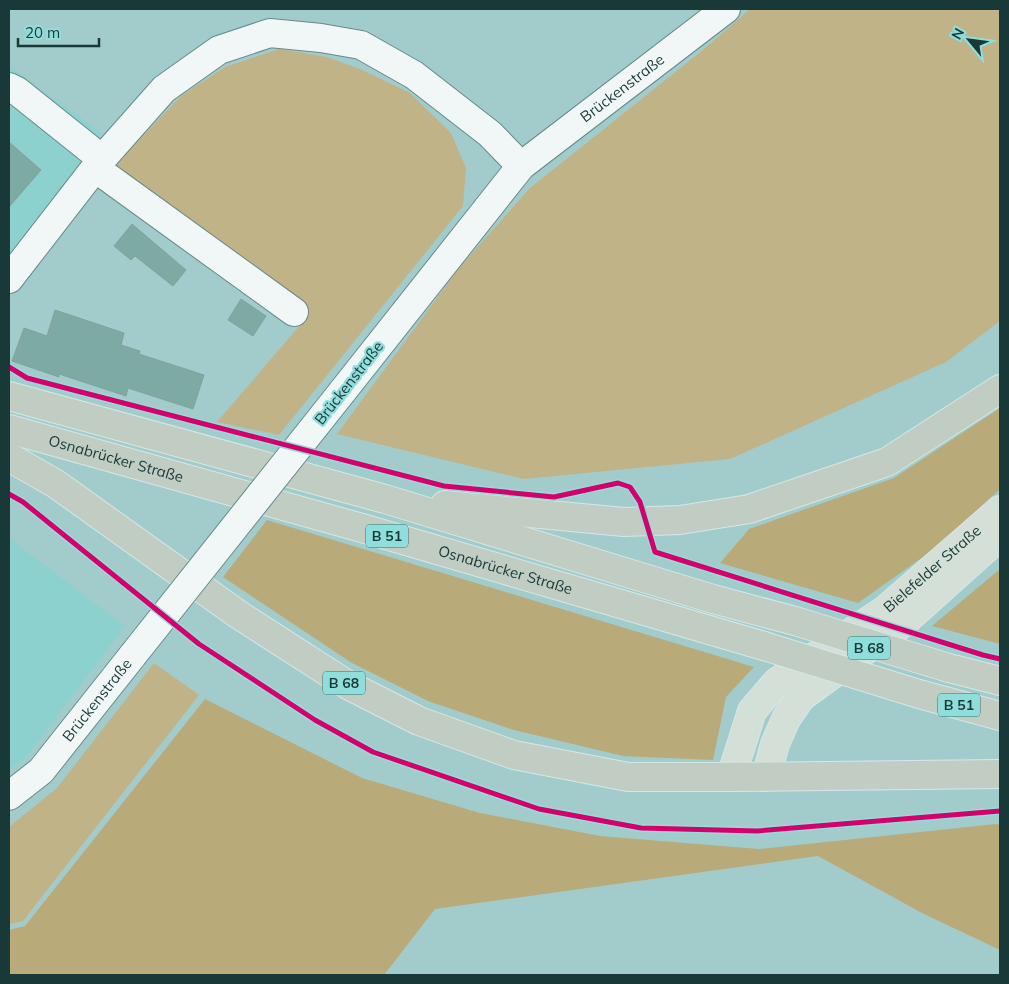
<svg xmlns="http://www.w3.org/2000/svg" width="1009" height="984" viewBox="0 0 1009 984" font-family="Mulish,sans-serif">
	<style>
		.built { fill: #8dd1cf }
		.green { fill: #c0b387 }
		.forest { fill: #b9aa7a }
		.building { fill: #7daaa3; stroke: #81a29d }
		.lines { fill: none; stroke-linecap: round; stroke-linejoin: round }
		.minor-casing { stroke: #678a8a; stroke-width: 30 }
		.major-casing { stroke: #d5e8e8; stroke-width: 30 }
		.highway-casing { stroke: #d5e8e8; stroke-width: 30 }
		.minor { stroke: #f1f7f7; stroke-width: 28 }
		.major { stroke: #d4dfd7; stroke-width: 28 }
		.highway { stroke: #c1cdc2; stroke-width: 28 }
		.minor-bridge-casing { stroke: #678a8a; stroke-width: 30; stroke-linecap: butt }
		.highway-bridge-casing { stroke: #d5e8e8; stroke-width: 30; stroke-linecap: butt }
		.minor-bridge { stroke: #f1f7f7; stroke-width: 28 }
		.highway-bridge { stroke: #c1cdc2; stroke-width: 28 }
		.cycleway-casing { stroke: #90dedb; stroke-width: 8 }
		.cycleway { stroke: #d6006c; stroke-width: 5 }
		.labels { text-anchor: middle; stroke-width: 4.5; stroke-linejoin: round; paint-order: stroke }
		.shield { fill: #90dedb; stroke: #3c6a69; stroke-width: 1 }
		.shield-label { font-size: 14px; font-weight: bold; fill: #183938 }
		.street-label { font-size: 15px; fill: #183938; stroke: #90dedb }
	</style>
	<rect width="100%" height="100%" fill="#a2cccb"/>
	<g class="built">
		<path d="M9 66 102 133 9 257Z"/>
		<path d="M9 538 125 626 27 756 9 770Z"/>
	</g>
	<g class="green">
		<path d="M750 9H1000V321L946 362 730 459 524 479 337 434 459 268 530 188 703 50Z"/>
		<path d="M279 49 327 57 360 69 410 93 451 133 466 168 463 206 279 435 217 422 307 317 279 283 115 165 181 96 225 67Z"/>
		<path d="M154 663 199 695 23 921 9 924V827L57 788Z"/>
	</g>
	<g class="forest">
		<path d="M1000 408V489L937 547 858 603 720 563 749 529 894 478Z"/>
		<path d="M267 520 754 667 726 697 713 760 623 756 514 730 428 701 352 663 223 577Z"/>
		<path d="M1000 569V644L932 626Z"/>
		<path d="M205 699 362 778 480 813 600 836 759 849 996 824 1000 825V950L922 913 818 856 435 909 384 975H9V930L25 926Z"/>
	</g>
	<g class="building">
		<path d="M9 142 41 170 9 207Z"/>
		<path d="M132 224 186 270 173 286 135 256 131 260 114 246Z"/>
		<path d="M241 299 266 316 253 336 228 320Z"/>
		<path d="M55 310 124 333 121 345 140 351 139 354 204 375 193 409 128 388 126 396 59 374V377L12 361 24 328 47 336Z"/>
	</g>
	<g class="lines">
		<g class="minor-casing">
			<g id="minor">
				<path d="M9 87 17 91 102 159"/>
				<path d="M95 168 294 312"/>
				<path d="M9 279 102 159 164 89 219 50 270 33 321 38 361 45 414 75 490 134 521 166"/>
				<path id="s1" d="M342 392 521 166 726 9"/>
				<path id="s2" d="M9 796 41 771 133 655"/>
			</g>
		</g>
		<g class="major-casing">
			<g id="major">
				<path id="s3" d="M731 777 752 711 777 682 885 610 1000 510"/>
				<path d="M766 777 775 744 786 719 801 697 904 622 1000 536"/>
			</g>
		</g>
		<g class="highway-casing">
			<g id="highway">
				<path d="M9 396 385 499 713 599 795 621"/>
				<path id="s4" d="M9 429 362 528 764 646"/>
				<path d="M9 457 56 484 239 615 348 685 419 721 514 755 628 777H731L1000 774"/>
				<path d="M445 505 624 522 680 520 749 509 887 462 1000 389"/>
				<path d="M949 668 1000 681"/>
				<path d="M919 694 1000 716"/>
			</g>
		</g>
		<use href="#minor" class="minor"/>
		<use href="#major" class="major"/>
		<use href="#highway" class="highway"/>
		<g class="minor-bridge-casing">
			<path id="minor-bridge" d="M133 655 342 392"/>
		</g>
		<g class="highway-bridge-casing">
			<g id="highway-bridge">
				<path d="M795 621 949 668"/>
				<path d="M764 646 919 694"/>
			</g>
		</g>
		<use href="#minor-bridge" class="minor-bridge"/>
		<use href="#highway-bridge" class="highway-bridge"/>
		<g class="cycleway-casing">
			<g id="cycleway">
				<path d="M9 367 27 378 444 486 554 497 618 483 630 487 640 502 655 552 983 655 1000 659"/>
				<path d="M9 494 23 502 199 644 315 720 373 752 539 809 641 828 757 831 1000 811"/>
			</g>
		</g>
		<use href="#cycleway" class="cycleway"/>
	</g>
	<g class="labels">
		<g class="shield">
			<rect x="366" y="524.5" width="42" height="23" rx="4"/>
			<rect x="848" y="636.5" width="42" height="23" rx="4"/>
			<rect x="323" y="671.5" width="42" height="23" rx="4"/>
			<rect x="938" y="693.5" width="42" height="23" rx="4"/>
		</g>
		<g class="shield-label">
			<text x="387" y="541">B 51</text>
			<text x="869" y="653">B 68</text>
			<text x="344" y="688">B 68</text>
			<text x="959" y="710">B 51</text>
		</g>
		<g class="street-label">
			<text dy="5" stroke="none"><textPath href="#s1" startOffset="416">Brückenstraße</textPath></text>
			<text transform="translate(349 383) rotate(-52)" y="5">Brückenstraße</text>
			<text dy="5" stroke="none"><textPath href="#s4" startOffset="111">Osnabrücker Straße</textPath></text>
			<text dy="5" stroke="none"><textPath href="#s3" startOffset="300">Bielefelder Straße</textPath></text>
			<text dy="5" stroke="none"><textPath href="#s4" startOffset="516">Osnabrücker Straße</textPath></text>
			<text dy="5" stroke="none"><textPath href="#s2" startOffset="131">Brückenstraße</textPath></text>
		</g>
	</g>
	<rect width="1009" height="984" fill="none" stroke="#183938" stroke-width="20"/>
	<g transform="translate(969 40) rotate(299)" stroke="#90dedb" stroke-width="4" paint-order="stroke">
	<path d="M0-4L9 19L0 12L-9 19Z" fill="#183938"/>
	<text y="-8" font-size="14" font-weight="bold" text-anchor="middle" fill="#183938">N</text>
	</g>
	<path d="M18 38v8h81v-8" fill="none" stroke="#183938" stroke-width="2.5"/>
	<text x="25" y="38" font-size="15" fill="#183938" stroke="#90dedb" stroke-width="4" paint-order="stroke">20 m</text>
</svg>
